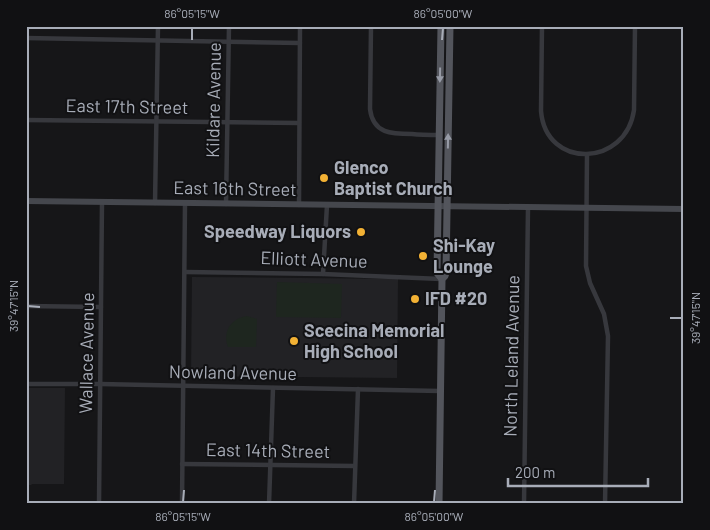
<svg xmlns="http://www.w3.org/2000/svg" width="710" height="530" viewBox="0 0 710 530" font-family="Barlow,sans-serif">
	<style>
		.built { fill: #222225 }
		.green { fill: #1e261f }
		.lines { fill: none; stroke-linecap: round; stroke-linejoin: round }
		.minor { stroke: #37383d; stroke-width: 4.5 }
		.secondary { stroke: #45474d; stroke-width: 6 }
		.primary { stroke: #53555c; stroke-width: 7 }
		.oneway { fill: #979ba6 }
		.ticks { fill: none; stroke: #a8adb8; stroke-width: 2 }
		.poi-dot { fill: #f2b134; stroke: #111113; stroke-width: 2 }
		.labels { text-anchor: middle; stroke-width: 4; stroke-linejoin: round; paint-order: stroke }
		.street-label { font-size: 18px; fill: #a8adb8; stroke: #111113 }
		.poi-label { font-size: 18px; font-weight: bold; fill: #a8adb8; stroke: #111113; text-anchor: start }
		.neatline { fill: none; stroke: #a8adb8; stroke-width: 2 }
		.ticks-label { font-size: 12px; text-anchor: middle; fill: #a8adb8 }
	</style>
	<rect width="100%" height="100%" fill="#161618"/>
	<g class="built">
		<path d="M192 277 398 279 397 378 191 376Z"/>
		<path d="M26 388H65L64 484H32L31 485H26Z"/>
	</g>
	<g class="green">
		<path d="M277 282 342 284 341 318 276 317Z"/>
		<path d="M247 316 257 319 256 347H228C222 332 231 318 247 316Z"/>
	</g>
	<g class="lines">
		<g class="minor">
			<path d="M371 26 370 109C373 134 392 134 412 134 421 135 430 135 440 135"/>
			<path d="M542 26 541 111C546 170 626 167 634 110L635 26"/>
			<path d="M26 38 300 43"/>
			<path d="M26 120 299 123"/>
			<path d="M587 155 586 266 590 283 604 314 608 336 605 504"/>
			<path d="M155 203 158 26"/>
			<path d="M226 204 229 26"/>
			<path d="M299 205 300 26"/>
			<path d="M185 272 323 274 441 279"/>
			<path d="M323 274 327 205"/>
			<path d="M26 306 101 307"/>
			<path d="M26 384H100L440 391"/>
			<path d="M182 464 355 466"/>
			<path d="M99 504 102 202"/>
			<path d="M182 504 185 203"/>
			<path d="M269 504 273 388"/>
			<path d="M354 504 358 389"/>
			<path d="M524 504 528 208"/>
		</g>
		<path class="secondary" d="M26 201 684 209"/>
		<g class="primary">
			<path d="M441 26 437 273 442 279"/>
			<path d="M439 504 442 279 445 276 446 273 450 26"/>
		</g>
	</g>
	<defs><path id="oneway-solid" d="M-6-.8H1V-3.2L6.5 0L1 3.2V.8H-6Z" transform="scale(1.25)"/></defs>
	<g class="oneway">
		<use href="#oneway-solid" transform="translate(440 75) rotate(91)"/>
		<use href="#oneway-solid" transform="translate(448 141) rotate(-89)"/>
	</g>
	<path class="ticks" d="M192 40V28M442 40 443 28M28 306 40 307M670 318H682M183 502 184 490M434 502 435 490"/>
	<g class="poi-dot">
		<circle cx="324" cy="178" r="5"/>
		<circle cx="361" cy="232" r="5"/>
		<circle cx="423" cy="256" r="5"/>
		<circle cx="415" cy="299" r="5"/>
		<circle cx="294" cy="341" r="5"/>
	</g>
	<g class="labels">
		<g class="street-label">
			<text transform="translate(214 100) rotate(-89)" y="6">Kildare Avenue</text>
			<text transform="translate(127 107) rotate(1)" y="6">East 17th Street</text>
			<text transform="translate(235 189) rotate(1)" y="6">East 16th Street</text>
			<text transform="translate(314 260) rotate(2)" y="6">Elliott Avenue</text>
			<text transform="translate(87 353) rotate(-89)" y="6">Wallace Avenue</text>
			<text transform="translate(512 356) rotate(-89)" y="6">North Leland Avenue</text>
			<text transform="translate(233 373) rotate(1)" y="6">Nowland Avenue</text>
			<text transform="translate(268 451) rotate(1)" y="6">East 14th Street</text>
		</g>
		<g class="poi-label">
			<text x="334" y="174">Glenco<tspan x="334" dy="21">Baptist Church</tspan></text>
			<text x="351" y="238" text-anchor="end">Speedway Liquors</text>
			<text x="433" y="252">Shi-Kay<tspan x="433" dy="21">Lounge</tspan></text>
			<text x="425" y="305">IFD #20</text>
			<text x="304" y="337">Scecina Memorial<tspan x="304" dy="21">High School</tspan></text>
		</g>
	</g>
	<rect width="710" height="530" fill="none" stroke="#111113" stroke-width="55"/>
	<path d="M508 478v8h140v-8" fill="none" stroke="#a8adb8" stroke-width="2.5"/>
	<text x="515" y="478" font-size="15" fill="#a8adb8" stroke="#111113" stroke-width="4" paint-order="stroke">200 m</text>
	<rect x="28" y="28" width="654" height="474" class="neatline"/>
	<g class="ticks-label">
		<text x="192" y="18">86°05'15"W</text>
		<text x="443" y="18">86°05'00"W</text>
		<text transform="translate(14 306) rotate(-90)" y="4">39°47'15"N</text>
		<text transform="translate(696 318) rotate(-90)" y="4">39°47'15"N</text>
		<text x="183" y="521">86°05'15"W</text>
		<text x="434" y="521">86°05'00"W</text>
	</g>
</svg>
